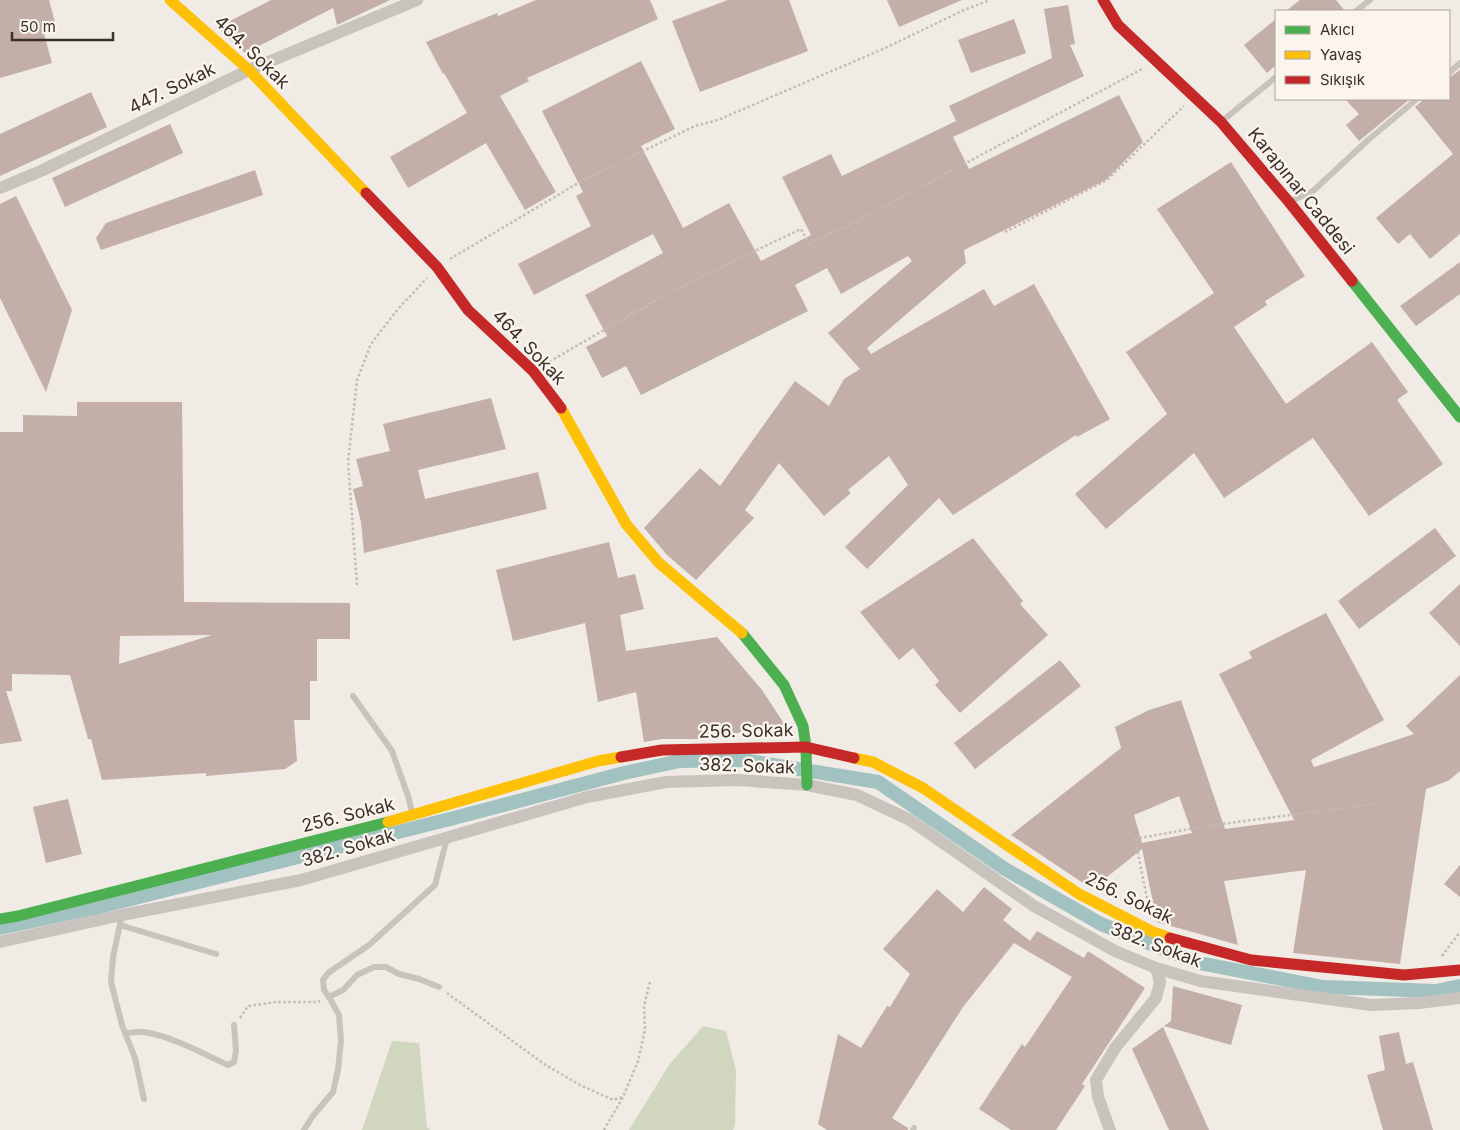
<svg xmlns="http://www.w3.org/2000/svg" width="1460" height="1130" viewBox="0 0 1460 1130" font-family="Inter,sans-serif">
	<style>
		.green { fill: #d1d6bf }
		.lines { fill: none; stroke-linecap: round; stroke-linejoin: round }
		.canal { stroke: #a1c2c1; stroke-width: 14 }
		.building { fill: #c3afa7; fill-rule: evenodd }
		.path { stroke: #c2bbb6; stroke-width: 2.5; stroke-dasharray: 2.5 2.5; stroke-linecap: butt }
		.lane { stroke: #c9c3be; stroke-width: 6 }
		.street { stroke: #c9c3be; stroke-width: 12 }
		.fast { stroke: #4caf50; stroke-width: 11 }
		.slow { stroke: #ffc107; stroke-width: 11 }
		.jam { stroke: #c62828; stroke-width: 11 }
		.labels { text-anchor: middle; stroke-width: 4.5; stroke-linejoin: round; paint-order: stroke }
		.street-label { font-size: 18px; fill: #3b302b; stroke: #fbf5ee }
	</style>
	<rect width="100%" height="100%" fill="#f0ebe5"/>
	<g class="green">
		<path d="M703 1026 726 1031 736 1070 735 1124 733 1130H629L669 1065Z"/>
		<path d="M392 1041 419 1043 427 1127 430 1130H362Z"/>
	</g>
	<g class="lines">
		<path class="canal" d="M0 928 95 908 450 819 624 773 680 761 743 760 878 782 1005 869 1101 924 1199 963 1323 987 1436 991 1460 986"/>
	</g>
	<g class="building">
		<path d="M0 0H49L55 22 42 26 52 63 0 78Z"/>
		<path d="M271 0H390L337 25 333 8 245 53 219 29 218 27Z"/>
		<path d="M536 0H650L658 19 527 78 529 81 500 96 556 192 525 210 486 143 408 188 390 157 467 113 444 73 443 74 426 42 497 13 498 16Z"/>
		<path d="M728 0H789L808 51 700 92 672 21Z"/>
		<path d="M887 0H962L899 27Z"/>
		<path d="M1300 0H1336L1345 11H1286Z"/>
		<path d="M1068 5 1075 44 1070 45 1084 76 953 137 969 169 1119 95 1143 142 1106 180 964 250 966 263 867 348 871 354 984 289 994 306 1034 284 1110 419 1077 437 1076 435 953 515 939 498 867 569 845 547 908 485 889 456 848 490 851 493 824 516 779 463 745 510 754 518 696 580 667 555 644 528 700 468 720 486 795 381 829 406 844 379 860 369 828 333 912 261 908 256 841 294 827 268 795 285 808 311 641 395 626 366 602 378 586 347 607 336 585 295 663 253 653 234 534 295 518 264 591 226 576 196 583 192 542 111 641 61 675 129 641 146 683 228 729 203 761 261 811 235 782 177 831 154 842 176 956 121 949 106 1052 58 1044 9Z"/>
		<path d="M1014 19 1026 53 971 73 958 40Z"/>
		<path d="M1276 19V65L1267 73 1244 45Z"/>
		<path d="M1460 70V234L1430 259 1410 234 1398 244 1376 218 1453 154 1415 107 1421 102 1422 99H1449V78Z"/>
		<path d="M91 92 107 127 0 176V134Z"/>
		<path d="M1345 99H1410L1359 141 1346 125 1359 114Z"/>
		<path d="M170 124 183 153 65 207 52 178Z"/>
		<path d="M1231 162 1305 276 1265 301 1267 305 1234 327 1286 404 1372 342 1408 392 1397 400 1443 464 1369 516 1313 438 1224 498 1194 453 1106 529 1075 494 1167 414 1126 352 1214 293 1157 209Z"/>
		<path d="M255 170 263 195 101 250 96 238 106 223Z"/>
		<path d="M16 196 72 310 46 392 0 298V204Z"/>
		<path d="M1460 262V294L1416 326 1400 306Z"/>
		<path d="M491 398 506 449 418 470 425 499 538 472 547 509 364 553 361 522 353 489 363 486 356 459 390 451 383 424Z"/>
		<path d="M77 402H182L184 602 350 603V639H317V681H310V720H294L297 761 285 769 206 776V773L102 780 91 739H88L70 675 12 674V691H6L22 741 0 744V432H23V415L77 416ZM212 635 119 664 120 636Z"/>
		<path d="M1435 528 1456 556 1359 629 1338 601Z"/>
		<path d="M973 538 1023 601 1020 604 1048 635 960 713 935 685 939 681 913 648 899 660 860 612Z"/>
		<path d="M609 542 618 578 635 574 644 609 620 615 626 651 717 637 762 690 785 725 701 739H662L644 742 636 692 598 702 585 623 513 641 496 570Z"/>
		<path d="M1460 584V646L1429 613Z"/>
		<path d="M1326 613 1384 720 1311 760 1314 767 1414 734 1406 726 1460 675V771L1448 781 1426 789 1400 964 1293 953 1306 870 1224 881 1238 945 1157 922 1142 849 1092 889 1011 835 1121 748 1115 727 1149 710 1181 700 1225 829 1294 820 1219 674 1252 658 1249 652ZM1179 796 1192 833 1142 843 1134 815Z"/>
		<path d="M1060 660 1081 686 975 769 954 743Z"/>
		<path d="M68 799 82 854 46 863 33 807Z"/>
		<path d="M1460 865V897L1444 884Z"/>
		<path d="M984 887 1012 909 1003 920 1030 941 1037 931 1084 958 1088 951 1145 988 1082 1084 1085 1086 1056 1130H1011L979 1109 1022 1044 1025 1047 1072 977 1014 943 963 1007 892 1118 908 1128V1130H827L818 1124 838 1034 861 1048 887 1006 890 1007 910 974 883 949 937 889 963 912Z"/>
		<path d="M1173 986 1242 1005 1231 1045 1164 1026 1171 1021Z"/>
		<path d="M1163 1027 1209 1130H1169L1132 1049Z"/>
		<path d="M1399 1032 1406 1064 1413 1062 1433 1130H1383L1367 1075 1385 1070 1379 1036Z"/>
	</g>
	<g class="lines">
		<g class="path">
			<path d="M1005 232 1107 180 1184 106"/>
			<path d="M450 259 585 179 695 126 718 120 883 49 964 10 990 0"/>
			<path d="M545 364 676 289 801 229 809 244 861 219 1144 68"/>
			<path d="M357 585 348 462 357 380 371 344 398 309 427 278"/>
			<path d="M1150 913 1135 839 1206 826 1376 804"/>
			<path d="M1442 956 1460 932"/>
			<path d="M447 993 544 1064 580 1085 613 1100 623 1097"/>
			<path d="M240 1018 248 1006 276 1002H316L320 1001"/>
			<path d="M604 1130 623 1097 638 1061 645 1030 644 1006 650 982"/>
		</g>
		<g class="lane">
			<path d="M1356 11 1370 0"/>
			<path d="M1449 73 1460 63"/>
			<path d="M1222 121 1276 77"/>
			<path d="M1291 201 1313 191 1368 140 1417 99"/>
			<path d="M353 696 392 751 408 796 413 815"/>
			<path d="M122 915 113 957 111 982 122 1025 135 1058 144 1099"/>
			<path d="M120 925 216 954"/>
			<path d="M329 997 343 990 357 975 374 967H386L399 974 419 979 439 987"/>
			<path d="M125 1033C131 1033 138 1031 144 1032 171 1036 204 1054 228 1065L234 1062 236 1051 234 1025"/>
			<path d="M304 1130 312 1117 333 1092 338 1070 341 1040 339 1015 329 997 324 990 323 980 328 973 369 945 435 885 447 838"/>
			<path d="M913 1130 914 1128"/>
		</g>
		<g class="street">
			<path d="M0 188 43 170 249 70 417 0"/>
			<path d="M0 942 122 915 301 880 587 797 666 782 738 780 807 785 857 795 910 820 1034 906 1115 951 1156 968 1200 981 1371 1005 1419 1003 1460 998"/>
			<path d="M1110 1130 1098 1097 1096 1080 1115 1048 1156 998 1160 982 1156 968"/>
		</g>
		<g class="fast">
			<path d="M1352 281 1460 417"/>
			<path d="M742 633 784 685 803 726 806 747 807 785"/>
			<path d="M0 919 18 916 388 822"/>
		</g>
		<g class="slow">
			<path d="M170 0 249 70 366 193"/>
			<path d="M561 408 626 524 659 563 742 633"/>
			<path d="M854 758 873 762 923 788 1079 894 1153 932 1170 938"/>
			<path d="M388 822 598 761 621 757"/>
		</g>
		<g class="jam">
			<path d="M1103 0 1118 25 1221 122 1289 202 1352 281"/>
			<path d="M366 193 437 267 468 310 533 371 561 408"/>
			<path d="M621 757 662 750 806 747 854 758"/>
			<path d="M1170 938 1251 960 1404 975 1460 970"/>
		</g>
	</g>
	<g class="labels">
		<g class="street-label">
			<text transform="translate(252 52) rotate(44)" y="6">464. Sokak</text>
			<text transform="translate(172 88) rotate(-26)" y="6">447. Sokak</text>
			<text transform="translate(1301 191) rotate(51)" y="6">Karapınar Caddesi</text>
			<text transform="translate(529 347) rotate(46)" y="6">464. Sokak</text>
			<text transform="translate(746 731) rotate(-1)" y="6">256. Sokak</text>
			<text transform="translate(747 766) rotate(2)" y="6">382. Sokak</text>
			<text transform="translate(348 815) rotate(-14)" y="6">256. Sokak</text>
			<text transform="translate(348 848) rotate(-16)" y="6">382. Sokak</text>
			<text transform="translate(1129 898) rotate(26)" y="6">256. Sokak</text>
			<text transform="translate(1156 945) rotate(21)" y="6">382. Sokak</text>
		</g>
	</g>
	<rect x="1275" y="10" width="175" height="90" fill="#fbf5ee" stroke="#aea6a0"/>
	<rect x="1285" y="26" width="25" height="8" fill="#4caf50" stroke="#aea6a0"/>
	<text x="1320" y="35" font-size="15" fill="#3b302b">Akıcı</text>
	<rect x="1285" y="51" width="25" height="8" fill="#ffc107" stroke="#aea6a0"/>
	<text x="1320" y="60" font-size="15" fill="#3b302b">Yavaş</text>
	<rect x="1285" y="76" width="25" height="8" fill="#c62828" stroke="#aea6a0"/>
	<text x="1320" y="85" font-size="15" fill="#3b302b">Sıkışık</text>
	<path d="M12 32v8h101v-8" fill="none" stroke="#3b302b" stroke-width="2.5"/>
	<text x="20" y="32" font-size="15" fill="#3b302b" stroke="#fbf5ee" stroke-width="4" paint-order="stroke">50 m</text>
</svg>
